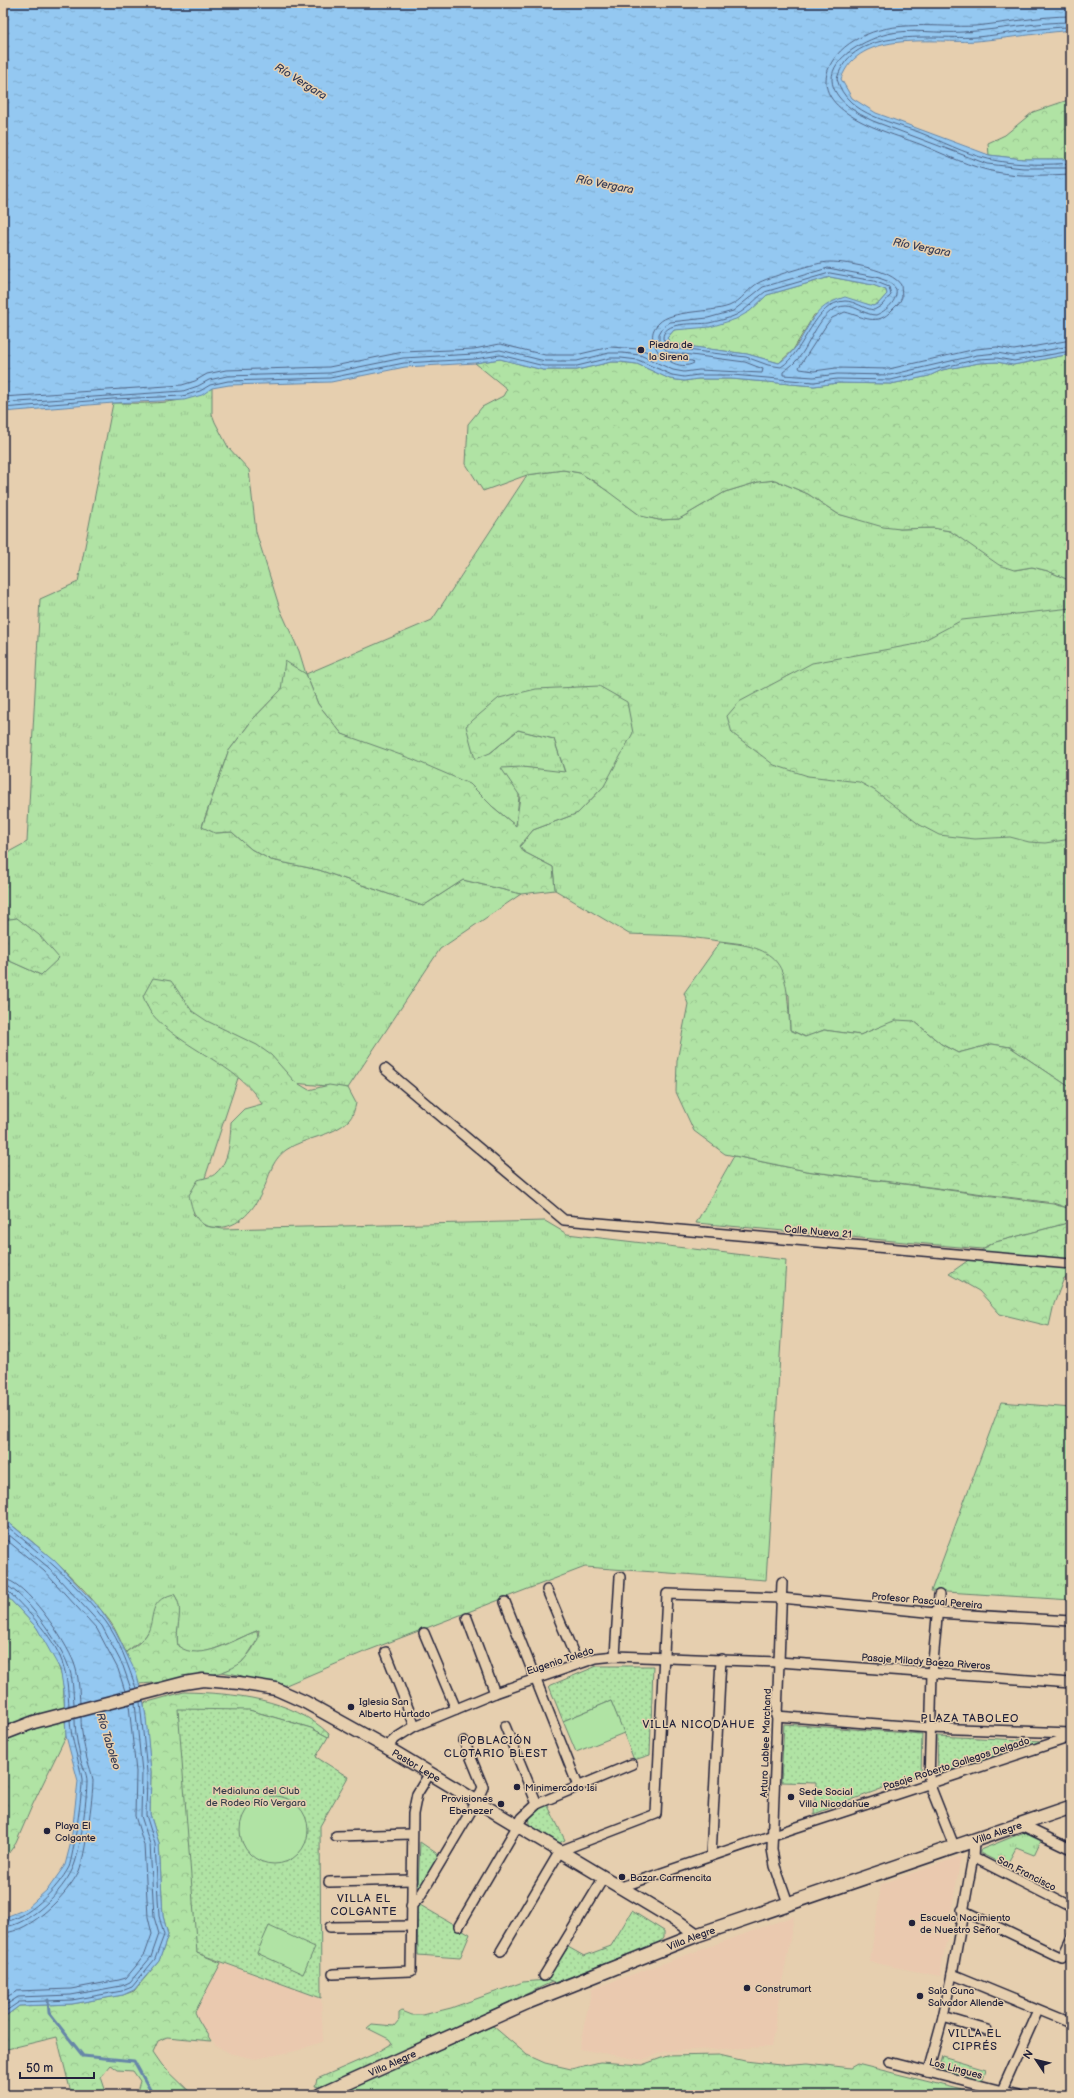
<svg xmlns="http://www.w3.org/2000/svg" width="1074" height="2098" viewBox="0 0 1074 2098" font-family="'Balsamiq Sans',sans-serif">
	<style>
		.built { fill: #eac9af }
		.grass { fill: url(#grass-tufts); stroke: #698270 }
		.forest { fill: url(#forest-crowns); stroke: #698270 }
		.park { fill: url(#park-dots); stroke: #698270 }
		.pitch { fill: #b0e3a4; stroke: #698270 }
		.water { fill: url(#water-ripples); stroke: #6686a8; fill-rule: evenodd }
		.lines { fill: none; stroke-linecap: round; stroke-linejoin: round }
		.shore { stroke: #506484; stroke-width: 1 }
		.stream { stroke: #6686a8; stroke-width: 3 }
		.minor-casing { stroke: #22223b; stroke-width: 12 }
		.tertiary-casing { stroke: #22223b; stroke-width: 15 }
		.secondary-casing { stroke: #22223b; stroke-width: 16 }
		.minor { stroke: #e6cfaf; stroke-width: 9 }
		.tertiary { stroke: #e6cfaf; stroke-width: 12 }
		.secondary { stroke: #e6cfaf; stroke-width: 13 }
		.poi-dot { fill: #22223b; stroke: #e6cfaf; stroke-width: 1.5 }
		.labels { text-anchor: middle; stroke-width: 3; stroke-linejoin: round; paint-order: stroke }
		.poi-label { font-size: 10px; fill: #22223b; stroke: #e6cfaf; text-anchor: start }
		.street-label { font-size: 10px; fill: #22223b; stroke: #e6cfaf }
		.park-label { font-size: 10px; fill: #373f4b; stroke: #e6cfaf }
		.water-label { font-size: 11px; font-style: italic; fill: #333b56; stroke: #e6cfaf }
		.neighbourhood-label { font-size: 11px; letter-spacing: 1px; fill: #22223b; stroke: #e6cfaf }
	</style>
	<defs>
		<pattern id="grass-tufts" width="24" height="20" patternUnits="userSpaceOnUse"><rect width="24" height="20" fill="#b0e3a4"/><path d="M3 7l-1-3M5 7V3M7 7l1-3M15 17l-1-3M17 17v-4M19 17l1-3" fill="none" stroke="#97c28e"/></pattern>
		<pattern id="forest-crowns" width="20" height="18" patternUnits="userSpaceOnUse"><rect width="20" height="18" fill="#b0e3a4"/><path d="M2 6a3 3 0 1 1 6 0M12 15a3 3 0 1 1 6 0" fill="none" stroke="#97c28e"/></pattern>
		<pattern id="park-dots" width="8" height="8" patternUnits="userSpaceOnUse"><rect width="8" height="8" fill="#b0e3a4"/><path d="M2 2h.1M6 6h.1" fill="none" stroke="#97c28e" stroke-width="1.8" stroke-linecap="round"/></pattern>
		<pattern id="water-ripples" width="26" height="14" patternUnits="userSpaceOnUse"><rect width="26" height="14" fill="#94c8f1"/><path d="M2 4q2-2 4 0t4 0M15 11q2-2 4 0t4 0" fill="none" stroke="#7facd0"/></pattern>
	</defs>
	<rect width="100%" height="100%" fill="#e6cfaf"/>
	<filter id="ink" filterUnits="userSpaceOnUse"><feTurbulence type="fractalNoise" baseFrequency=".025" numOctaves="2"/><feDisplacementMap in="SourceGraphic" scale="8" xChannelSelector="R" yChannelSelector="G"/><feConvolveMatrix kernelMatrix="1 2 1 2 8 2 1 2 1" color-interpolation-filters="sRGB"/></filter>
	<g filter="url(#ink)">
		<g class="built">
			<path d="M961 1856 940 1976 870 1962 881 1884Z"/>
			<path d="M794 1916 771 2047 665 2051 642 2060 579 2049 592 1989Z"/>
			<path d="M221 1963 321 1998 323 2041 296 2051 255 2059 229 2053 217 2046 204 2030 195 2012Z"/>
		</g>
		<g class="grass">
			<path d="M212 388V414L215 422 228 447 249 470 256 532 280 609 299 651 306 674 432 620 527 475 563 470 580 473 611 493 641 516 659 520 679 519 725 492 758 482 775 480 808 494 838 514 900 529 933 528 950 531 1015 570 1032 567 1048 571 1071 581V1088L1010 1047 992 1044 958 1053 941 1044 914 1021 878 1028 860 1035 824 1030 806 1037 790 1030 789 995 743 944 681 936 629 934 555 890 553 867 524 852 520 846 533 830 578 813 604 786 572 686 490 753 518 730 554 739 565 773 522 767 516 826 493 807 370 745 342 734 318 704 306 674 281 690 253 719 228 752 202 826 215 833 232 832 251 849 271 860 319 870 423 906 463 880 521 894 440 949 348 1088 238 1078 193 1214 205 1226 223 1229 545 1221 567 1234 786 1260 766 1580 585 1567 364 1652 279 1688 239 1675 221 1672C240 1666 257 1651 259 1630 242 1636 213 1653 195 1653 188 1653 183 1650 178 1646 174 1627 185 1611 174 1594L144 1638 126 1652C120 1641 116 1629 109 1620 79 1580 41 1548 3 1518V958L41 975 17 918 3 920V855L27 842 40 599 78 582 113 403C145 403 184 406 212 388Z"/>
			<path d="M734 1156 806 1171 1053 1204 1071 1209V1220L1064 1224 992 1243 982 1249 696 1223Z"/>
			<path d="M1001 1402 1071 1408V1600L931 1591Z"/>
			<path d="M1027 1831 1042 1838 1034 1855 1016 1848 1006 1866 980 1853V1850Z"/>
			<path d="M547 1980 552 1982 362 2071 319 2087 315 2086 317 2079 374 2054 392 2043 389 2039 367 2028 372 2024 394 2026 399 2020V2013L402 2011 412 2015H423L451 2008 523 1982Z"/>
		</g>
		<g class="forest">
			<path d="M1071 99V159H1023L989 155 988 143 1005 135 1033 112Z"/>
			<path d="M830 277 873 285 886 290 887 294 879 303 873 306 866 304 814 315 793 350 779 363 747 354 671 344 667 338 674 330 750 311 767 295Z"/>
			<path d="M1071 354V581L1048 571 1032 567 1014 570 999 565 950 531 933 528 900 529 883 527 838 514 808 494 775 480 758 482 725 492 679 519 659 520 641 516 595 482 580 473 563 470 527 475 483 491 466 464 468 424 482 407 503 396 507 389 475 363 500 359 543 370H577L611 362H621L637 364 670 379 684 381 698 379H731L814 386 838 383 891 384 929 376 942 370 979 363 997 362 1013 365Z"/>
			<path d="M1071 608V839L1045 843 1029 842 1010 837 975 839 939 835 920 825 874 790 859 782 808 776 774 765 732 733 727 716 739 702 812 663 917 644 962 620Z"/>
			<path d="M285 661 306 674 318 704 342 734 412 759 470 784 493 807 516 826 520 796 501 768 522 767 565 772 554 739 518 730 490 753 475 759 466 726 499 698 536 689 599 686 627 702 633 733 604 786 578 813 533 830 520 846 524 852 553 867 555 890 521 894 463 880 423 906 319 870 271 860 251 849 232 832 215 833 202 827 228 752 253 719 281 690Z"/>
			<path d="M17 918 39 935 59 958 41 975 3 958V920Z"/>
			<path d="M720 942C788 947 786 971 790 1030L805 1037 824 1030 860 1035 896 1020 914 1021 941 1044 958 1053 992 1044 1010 1047 1071 1088V1209L1053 1203 806 1171 725 1154 694 1131 676 1092 677 1061 688 1004 684 993Z"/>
			<path d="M153 978 171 981 192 1011 207 1021 257 1045 271 1055 294 1081 309 1090 329 1085 348 1088 356 1103C355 1108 353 1116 349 1120 333 1137 304 1137 286 1150 270 1162 271 1175 262 1192 253 1212 235 1231 212 1227 195 1225 192 1209 189 1195L198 1180C204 1178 213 1177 216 1173 230 1161 230 1139 231 1122L244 1109 262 1104C237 1063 182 1050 151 1013 148 1008 145 1002 143 996Z"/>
			<path d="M1071 1220V1278H1064L1054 1304 1049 1326 1000 1314 979 1291 949 1274 992 1243 1064 1224Z"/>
			<path d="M3 1592 37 1628 56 1659 63 1680 66 1736 32 1806 16 1843 3 1861Z"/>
			<path d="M174 1594C186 1611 174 1627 178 1646 201 1663 234 1639 257 1631L258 1639C253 1646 248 1656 242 1662 221 1679 166 1682 139 1684L126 1652C132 1648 139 1644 144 1638 158 1622 144 1601 174 1594Z"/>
			<path d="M184 1692C232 1693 292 1698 329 1734L328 1737 311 1728 249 1710 197 1953 221 1963 195 2012 198 2019 211 2041 167 2037 158 2041 153 2052 162 2065 193 2095H136L140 2081 133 2071 118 2070 111 2065 101 2077 107 2095H81L70 2089 57 2037 3 2050V2018L19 2006 72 2004 123 1995 134 1991 159 1961 168 1935 163 1916 159 1843 150 1814 151 1772 144 1703Z"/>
			<path d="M493 2026 527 2055 545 2063 571 2069 600 2062 642 2065 667 2056 719 2055 745 2061 780 2065 808 2063 850 2068 857 2064 982 2095H336Z"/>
		</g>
		<g class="park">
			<path d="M597 1666H653L650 1755 634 1760 611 1701 563 1721 549 1686Z"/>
			<path d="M178 1709 249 1710 311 1728 328 1737 316 1757 348 1777 320 1826 321 1998 197 1953Z"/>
			<path d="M784 1724 922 1734 921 1774 814 1814 816 1783 781 1782Z"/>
			<path d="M937 1736 1043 1741 938 1774Z"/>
			<path d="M547 1804 565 1840 559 1843 532 1829C522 1817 537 1808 547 1804Z"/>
			<path d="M420 1842 439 1855 418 1891Z"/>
			<path d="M420 1905 470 1934 460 1958 418 1955 417 1907Z"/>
			<path d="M632 1911 664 1931V1937L659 1943 554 1983 547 1980 568 1947 584 1956 611 1946Z"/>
			<path d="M942 2056 986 2069 982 2082 938 2069Z"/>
		</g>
		<g class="pitch">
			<path d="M611 1701 624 1733 576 1752 563 1721Z"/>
			<circle cx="274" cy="1830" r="34"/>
			<path d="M269 1926 315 1947 303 1974 257 1953Z"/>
		</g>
		<g class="water">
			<path d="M3 3H1071V30C1040 33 1009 38 977 41 935 44 859 28 841 79L852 98 876 113 989 155 1023 159H1071V354L1013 365 997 362 979 363 942 370 929 376 891 384 838 383 814 386 731 379H698L684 381 670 379 637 364 621 362H611L577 370H543L500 359 475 363 405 367 331 382 229 385 212 388 202 395 184 400 113 403 3 412ZM830 277 873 285 886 290 887 294 879 303 873 306 845 297C802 309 811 342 779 363L747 354 671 344 667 338 674 330 710 327 736 319 750 311 767 295Z"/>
			<path d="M3 1518 54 1560 101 1610 115 1631 136 1673 142 1693 146 1717 151 1772 150 1814 159 1843 163 1916 168 1935 159 1961 134 1990 123 1995 72 2004 19 2006 3 2018V1918L26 1909 48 1889 65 1865 71 1842 78 1781 66 1736 64 1691 60 1669 37 1628 3 1592Z"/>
		</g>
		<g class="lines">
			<g class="shore">
				<path d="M1071 16C1039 16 1007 23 975 26 937 28 894 19 859 38 846 44 833 56 828 70 812 115 895 134 922 145 946 155 970 167 996 172 1019 177 1047 175 1071 174"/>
				<path d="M1071 22C1035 22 999 30 963 32 938 34 911 28 887 34 868 39 831 56 832 80 833 100 858 114 873 121L987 164 1023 168H1071"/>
				<path d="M1071 27C1040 27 1008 34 977 37 935 40 852 24 837 79 847 117 896 122 926 135 949 145 973 157 998 161 1021 165 1048 165 1071 163"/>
				<path d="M830 273 874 281 889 287 891 295 881 306 874 310C864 309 855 301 845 301 814 302 805 352 781 367L768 365 746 357 670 348 663 339C662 320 696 325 709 323 717 321 728 319 736 315 748 309 755 299 765 292Z"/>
				<path d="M672 359 692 361 694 363C687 367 678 366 671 362Z"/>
				<path d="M3 397 182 385 195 381 207 374 226 370 329 367 403 352 474 349 500 344 545 355H576L610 347 639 349 657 355 659 353C652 342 649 332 659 323 671 310 709 313 729 306 742 301 748 288 760 282 773 276 817 262 830 262 848 262 892 270 901 285L902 297C900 303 896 306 892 310 877 327 864 317 845 312L832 318 827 324 799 367 800 369 814 371 836 368 889 369 976 349 997 347 1014 350 1071 340"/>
				<path d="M3 403 183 391 198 386 209 380 227 376 330 373 403 358 474 354 500 350 545 361H577L609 353H622L640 355 673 370 684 372 699 370 762 373 763 369 745 362 668 352 659 342V334L663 327 670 322 708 318 733 311 763 287 828 268 876 277 890 282 896 289C898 301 886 311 876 315 865 315 856 306 846 306 822 306 812 340 801 355 796 362 790 367 783 372V375L814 377 837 374 890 375 977 355 997 353 1014 356 1071 346"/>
				<path d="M3 408 113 399 183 396 200 391 210 385 228 381 330 378 404 363 475 359 500 355 544 366H577L610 358H621L638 360 672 375 684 377 698 375H732L814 382 837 379 891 380 978 359 997 358 1014 361 1071 351"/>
				<path d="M3 1523C40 1553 77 1583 106 1622 120 1641 128 1666 136 1688"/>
				<path d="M3 1530 48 1567 102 1626 123 1666 131 1689"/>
				<path d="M3 1537 44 1571 97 1629 118 1669 125 1691"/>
				<path d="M3 1579C25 1579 67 1643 74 1663 79 1676 79 1690 80 1703"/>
				<path d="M3 1585C21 1586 62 1647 68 1665 73 1677 73 1691 74 1704"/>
				<path d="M3 1590 8 1591C29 1613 56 1638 64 1668 68 1681 68 1693 69 1706"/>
				<path d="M3 1922C27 1920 58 1888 69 1867 73 1857 83 1790 82 1779 79 1759 71 1741 70 1720"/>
				<path d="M3 1927C29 1926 63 1891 73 1868 80 1854 87 1799 87 1781 87 1774 83 1767 81 1761 78 1747 75 1733 75 1719"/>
				<path d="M3 1933C31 1932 67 1895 79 1871 85 1857 93 1797 93 1780 92 1773 89 1766 87 1759 84 1745 81 1732 81 1717"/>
				<path d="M3 1999 17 1991 71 1989 119 1980 126 1978 136 1966 145 1954 152 1934 148 1917 144 1845 135 1816 136 1772 129 1705"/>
				<path d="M3 2007 18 1997 71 1995 121 1986 130 1982 151 1957 159 1934 154 1917 150 1844 141 1816 142 1772 135 1703"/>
				<path d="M3 2013 19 2002 72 2000 122 1991 132 1987 155 1959 164 1935 159 1916 155 1844 146 1815 147 1772 140 1702"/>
			</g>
			<path class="stream" d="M48 2000 49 2013 83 2056 134 2061 153 2095"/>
			<g class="minor-casing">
				<g id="minor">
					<path d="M385 1069 564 1220 1071 1264"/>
					<path d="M782 1582 772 1849 775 1866 788 1903"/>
					<path d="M547 1590 578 1664"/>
					<path d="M939 1595 932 1673 929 1783 954 1846"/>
					<path d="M505 1602 578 1786"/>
					<path d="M467 1618 495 1693"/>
					<path d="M424 1633 456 1709"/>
					<path d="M386 1652 415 1726"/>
					<path d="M615 1656 620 1577"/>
					<path d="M776 1716 930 1728 1071 1733"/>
					<path d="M505 1726 537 1804"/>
					<path d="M386 1747 396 1738 415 1726 495 1693 596 1658 615 1656 779 1662 1071 1683"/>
					<path d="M1021 1825 1071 1849"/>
					<path d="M336 1836 412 1834"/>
					<path d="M711 1856 721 1659"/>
					<path d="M973 1857 1071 1907"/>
					<path d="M329 1882 412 1880"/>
					<path d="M621 1887 773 1835 1071 1737"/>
					<path d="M411 1906 419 1898 477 1801 483 1787 464 1741"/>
					<path d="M962 1910 1062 1958 1071 1939"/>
					<path d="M459 1926 522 1818 537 1804 632 1764"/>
					<path d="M330 1927 411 1926"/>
					<path d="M501 1951 560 1851 656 1814 667 1594 781 1598 937 1613 1071 1621"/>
					<path d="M333 1974 411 1971 413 1814 417 1794 430 1773"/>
					<path d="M952 1974 1071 2023"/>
					<path d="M544 1976 604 1877"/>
					<path d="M943 2017 987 2030"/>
					<path d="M889 2062 1018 2095"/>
					<path d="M928 2072 943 2017 952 1974 973 1857 974 1841"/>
					<path d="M1000 2095 1038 2010"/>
				</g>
			</g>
			<g class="tertiary-casing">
				<g id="tertiary">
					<path id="s1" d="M3 1734 34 1722 184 1683 203 1680 239 1683 276 1689 305 1702 386 1747 680 1923 697 1935"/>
				</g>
			</g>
			<g class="secondary-casing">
				<g id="secondary">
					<path id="s2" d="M320 2095 528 2002 697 1935 1071 1807"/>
				</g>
			</g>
			<use href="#minor" class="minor"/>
			<use href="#tertiary" class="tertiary"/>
			<use href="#secondary" class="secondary"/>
		</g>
	</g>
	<g class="poi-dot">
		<circle cx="641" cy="350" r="4"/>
		<circle cx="351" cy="1707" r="4"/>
		<circle cx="517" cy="1787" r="4"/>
		<circle cx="791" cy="1797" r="4"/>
		<circle cx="501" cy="1804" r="4"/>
		<circle cx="47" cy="1831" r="4"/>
		<circle cx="622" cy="1877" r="4"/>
		<circle cx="912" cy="1923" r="4"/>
		<circle cx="747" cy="1988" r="4"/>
		<circle cx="920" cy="1996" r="4"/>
	</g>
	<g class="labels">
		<g class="poi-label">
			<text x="649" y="348">Piedra de<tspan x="649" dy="12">la Sirena</tspan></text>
			<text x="359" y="1705">Iglesia San<tspan x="359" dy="12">Alberto Hurtado</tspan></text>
			<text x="525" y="1791">Minimercado Isi</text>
			<text x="799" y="1795">Sede Social<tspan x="799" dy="12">Villa Nicodahue</tspan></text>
			<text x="493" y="1802" text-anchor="end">Provisiones<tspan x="493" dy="12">Ebenezer</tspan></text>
			<text x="55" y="1829">Playa El<tspan x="55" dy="12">Colgante</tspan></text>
			<text x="630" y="1881">Bazar Carmencita</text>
			<text x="920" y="1921">Escuela Nacimiento<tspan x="920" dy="12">de Nuestro Señor</tspan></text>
			<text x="755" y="1992">Construmart</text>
			<text x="928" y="1994">Sala Cuna<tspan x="928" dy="12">Salvador Allende</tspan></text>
		</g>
		<g class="street-label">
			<text transform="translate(818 1231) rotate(5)" y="4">Calle Nueva 21</text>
			<text transform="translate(927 1600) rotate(5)" y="4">Profesor Pascual Pereira</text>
			<text transform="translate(560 1660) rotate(-18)" y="4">Eugenio Toledo</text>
			<text transform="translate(926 1661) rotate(4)" y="4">Pasaje Milady Baeza Riveros</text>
			<text transform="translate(765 1743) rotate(-88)" y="4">Arturo Lablee Marchand</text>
			<text transform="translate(956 1763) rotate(-18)" y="4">Pasaje Roberto Gallegos Delgado</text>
			<text dy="4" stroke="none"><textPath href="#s1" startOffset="441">Pastor Lepe</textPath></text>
			<text dy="4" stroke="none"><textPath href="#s2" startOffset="727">Villa Alegre</textPath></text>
			<text transform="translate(1027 1873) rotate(27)" y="4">San Francisco</text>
			<text dy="4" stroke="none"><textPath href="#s2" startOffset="403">Villa Alegre</textPath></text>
			<text dy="4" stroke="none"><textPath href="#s2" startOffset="79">Villa Alegre</textPath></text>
			<text transform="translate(956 2068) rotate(15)" y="4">Los Lingues</text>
		</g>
		<g class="park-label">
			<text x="256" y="1794">Medialuna del Club<tspan x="256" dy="12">de Rodeo Río Vergara</tspan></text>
		</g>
		<g class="water-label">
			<text transform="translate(301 81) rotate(32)" y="4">Río Vergara</text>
			<text transform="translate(605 184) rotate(11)" y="4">Río Vergara</text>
			<text transform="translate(922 247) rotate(11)" y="4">Río Vergara</text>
			<text transform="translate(109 1741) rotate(73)" y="4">Río Taboleo</text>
		</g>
		<g class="neighbourhood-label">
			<text x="970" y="1722">PLAZA TABOLEO</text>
			<text x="699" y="1728">VILLA NICODAHUE</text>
			<text x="496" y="1744">POBLACIÓN<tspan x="496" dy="13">CLOTARIO BLEST</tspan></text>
			<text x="364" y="1902">VILLA EL<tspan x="364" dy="13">COLGANTE</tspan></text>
			<text x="975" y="2037">VILLA EL<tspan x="975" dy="13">CIPRÉS</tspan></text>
		</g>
	</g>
	<rect width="1074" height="2098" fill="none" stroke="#e6cfaf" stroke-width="16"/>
	<rect x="8" y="8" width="1058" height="2082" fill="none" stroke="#22223b" stroke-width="1.5" filter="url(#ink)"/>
	<g transform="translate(1036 2060) rotate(305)" stroke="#e6cfaf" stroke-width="3" paint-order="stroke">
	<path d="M0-3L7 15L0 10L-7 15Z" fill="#22223b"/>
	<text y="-6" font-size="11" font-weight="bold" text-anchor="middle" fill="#22223b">N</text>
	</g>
	<path d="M20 2072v6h74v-6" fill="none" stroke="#22223b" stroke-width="2"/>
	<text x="26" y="2072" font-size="12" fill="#22223b" stroke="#e6cfaf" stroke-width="3" paint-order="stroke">50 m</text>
</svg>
